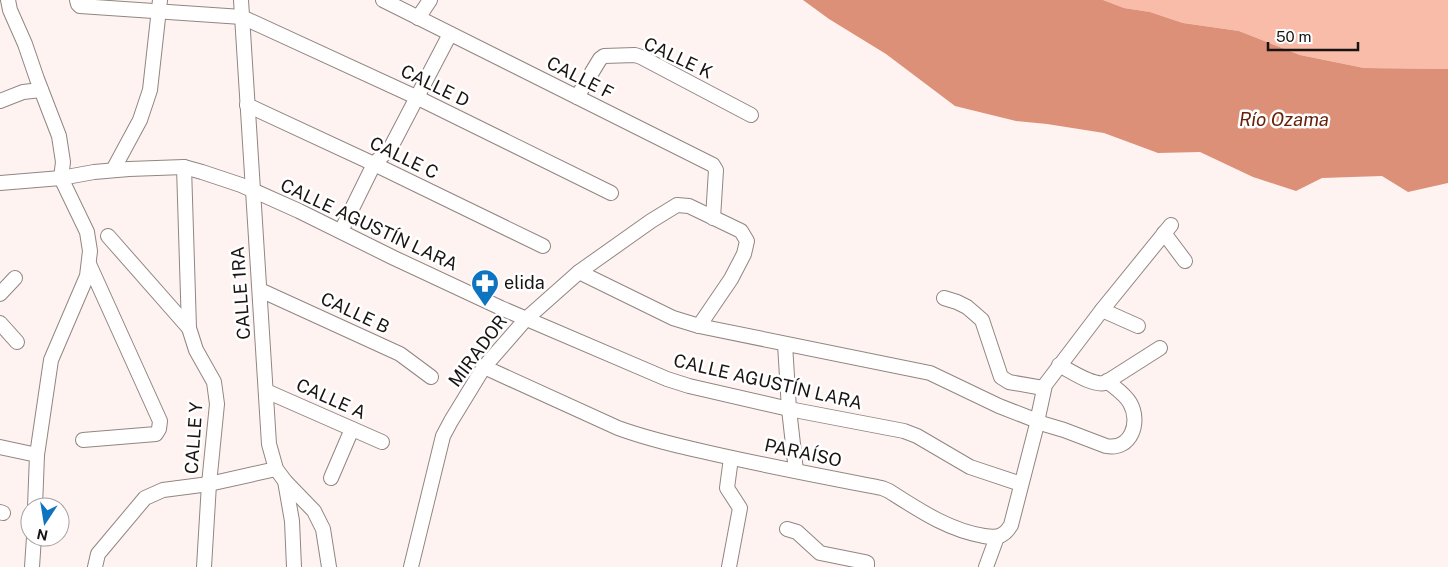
<svg xmlns="http://www.w3.org/2000/svg" width="1448" height="567" viewBox="0 0 1448 567" font-family="'Public Sans',sans-serif">
	<style>
		.green { fill: #f8bca8 }
		.water { fill: #dd9078 }
		.lines { fill: none; stroke-linecap: round; stroke-linejoin: round }
		.minor-casing { stroke: #908683; stroke-width: 16 }
		.minor { stroke: #fff; stroke-width: 14 }
		.labels { text-anchor: middle; stroke-width: 5; stroke-linejoin: round; paint-order: stroke }
		.street-label { font-size: 18px; fill: #181413; stroke: #fff }
		.poi-label { font-size: 18px; fill: #181413; stroke: #fff; text-anchor: start }
		.water-label { font-size: 19px; font-style: italic; fill: #662209; stroke: #fff }
	</style>
	<rect width="100%" height="100%" fill="#fef3f0"/>
	<path class="green" d="M1103 0H1448V69L1364 68 1300 55 1239 31 1183 23 1150 12 1124 8Z"/>
	<path class="water" d="M803 0H1103L1124 8 1150 12 1183 23 1239 31 1300 55 1364 68 1448 69V183L1408 192 1382 176 1322 178 1296 191 1253 177 1200 152 1158 153 1104 133 1047 124 1016 121 955 106 886 54 829 19Z"/>
	<g class="lines">
		<g class="minor-casing">
			<g id="minor">
				<path d="M8 0 10 10 25 44 37 79 59 136 63 162 61 178 87 232 90 251 87 276 51 360 37 455 35 507"/>
				<path d="M77 0 78 4 80 6 242 17 416 97 611 193"/>
				<path d="M241 0 269 444 276 469 285 481 314 511 323 529 329 567"/>
				<path d="M383 0 713 165 716 170 713 218"/>
				<path d="M418 18 430 0"/>
				<path d="M577 97 600 59 604 56 635 55 641 57 751 115"/>
				<path d="M0 101 23 92 41 90"/>
				<path d="M247 105 374 164 543 246"/>
				<path d="M184 167 189 328 196 350 214 382 217 404 209 484 204 567"/>
				<path d="M113 170 140 120 150 90 160 0"/>
				<path d="M0 183 61 178 94 172 129 169 184 167 202 172 241 185 299 211 394 258 501 308 667 379 689 386 789 409 904 431 917 436 970 467 1021 484"/>
				<path d="M341 231 374 164 391 147 450 34"/>
				<path d="M1164 233 1185 261"/>
				<path d="M108 236 189 328"/>
				<path d="M260 290 400 354 431 377"/>
				<path d="M0 294 15 278"/>
				<path d="M944 298 957 302 967 307 982 320 1001 377 1009 382 1043 388"/>
				<path d="M1102 310 1138 326"/>
				<path d="M0 323 17 342"/>
				<path d="M785 344 789 409 796 471"/>
				<path d="M1059 365C1071 371 1092 386 1105 383L1160 348"/>
				<path d="M484 367 618 428C648 439 679 446 710 453 767 466 825 477 882 488L889 491C919 510 948 530 984 536 990 537 998 538 1003 534 1007 532 1009 528 1011 525L1037 424 1035 420 999 406 930 373 699 326 673 318 579 272"/>
				<path d="M1107 381C1115 388 1125 394 1130 403 1141 422 1131 451 1106 446L1064 430 1037 422 1045 385 1102 310 1171 225"/>
				<path d="M266 391 382 442"/>
				<path d="M83 440 156 434 159 429 160 421 89 264"/>
				<path d="M0 447 37 455"/>
				<path d="M331 478 352 429"/>
				<path d="M285 481 292 521 294 567"/>
				<path d="M0 512 3 513"/>
				<path d="M787 529 797 532 820 553 865 562 867 563V567"/>
				<path d="M32 567 34 537"/>
				<path d="M95 567 98 554 145 498 163 490 209 484 276 469"/>
				<path d="M411 567 443 436 451 421 484 367 526 319 579 272 651 221 677 205 689 206 741 231 747 241 744 254 731 279 699 326"/>
				<path d="M729 567 740 508 727 488 731 458"/>
				<path d="M986 567 997 537"/>
			</g>
		</g>
		<use href="#minor" class="minor"/>
	</g>
	<defs>
		<g id="pharmacy-pin" transform="scale(1.4375)"><path d="M0 17L-7.5 6A9.5 9.5 0 1 1 7.5 6Z" fill="#0e74c0" stroke="#fff"/><path d="M-2-6h4v4h4v4h-4v4h-4v-4h-4v-4h4Z" fill="#fff"/></g>
	</defs>
	<g fill-rule="evenodd">
		<use href="#pharmacy-pin" x="485" y="283"/>
	</g>
	<g class="labels">
		<g class="street-label">
			<text transform="translate(678 58) rotate(25)" y="6">CALLE K</text>
			<text transform="translate(580 78) rotate(27)" y="6">CALLE F</text>
			<text transform="translate(435 86) rotate(26)" y="6">CALLE D</text>
			<text transform="translate(404 158) rotate(26)" y="6">CALLE C</text>
			<text transform="translate(369 225) rotate(25)" y="6">CALLE AGUSTÍN LARA</text>
			<text transform="translate(241 293) rotate(-94)" y="6">CALLE 1RA</text>
			<text transform="translate(355 313) rotate(25)" y="6">CALLE B</text>
			<text transform="translate(478 351) rotate(-53)" y="6">MIRADOR</text>
			<text transform="translate(768 382) rotate(13)" y="6">CALLE AGUSTÍN LARA</text>
			<text transform="translate(331 399) rotate(24)" y="6">CALLE A</text>
			<text transform="translate(194 438) rotate(-86)" y="6">CALLE Y</text>
			<text transform="translate(803 453) rotate(12)" y="6">PARAÍSO</text>
		</g>
		<g class="poi-label">
			<text x="504" y="289">elida</text>
		</g>
		<g class="water-label">
			<text x="1284" y="126">Río Ozama</text>
		</g>
	</g>
	<g transform="translate(45 522) rotate(192)"><circle r="24" fill="#ffffff" stroke="#a3a1a1"/>
	<path d="M0-4L9 19L0 12L-9 19Z" fill="#0e74c0"/>
	<text y="-8" font-size="14" font-weight="bold" text-anchor="middle" fill="#181413">N</text>
	</g>
	<path d="M1268 42v8h90v-8" fill="none" stroke="#181413" stroke-width="2.5"/>
	<text x="1276" y="42" font-size="15" fill="#181413" stroke="#ffffff" stroke-width="4" paint-order="stroke">50 m</text>
</svg>
